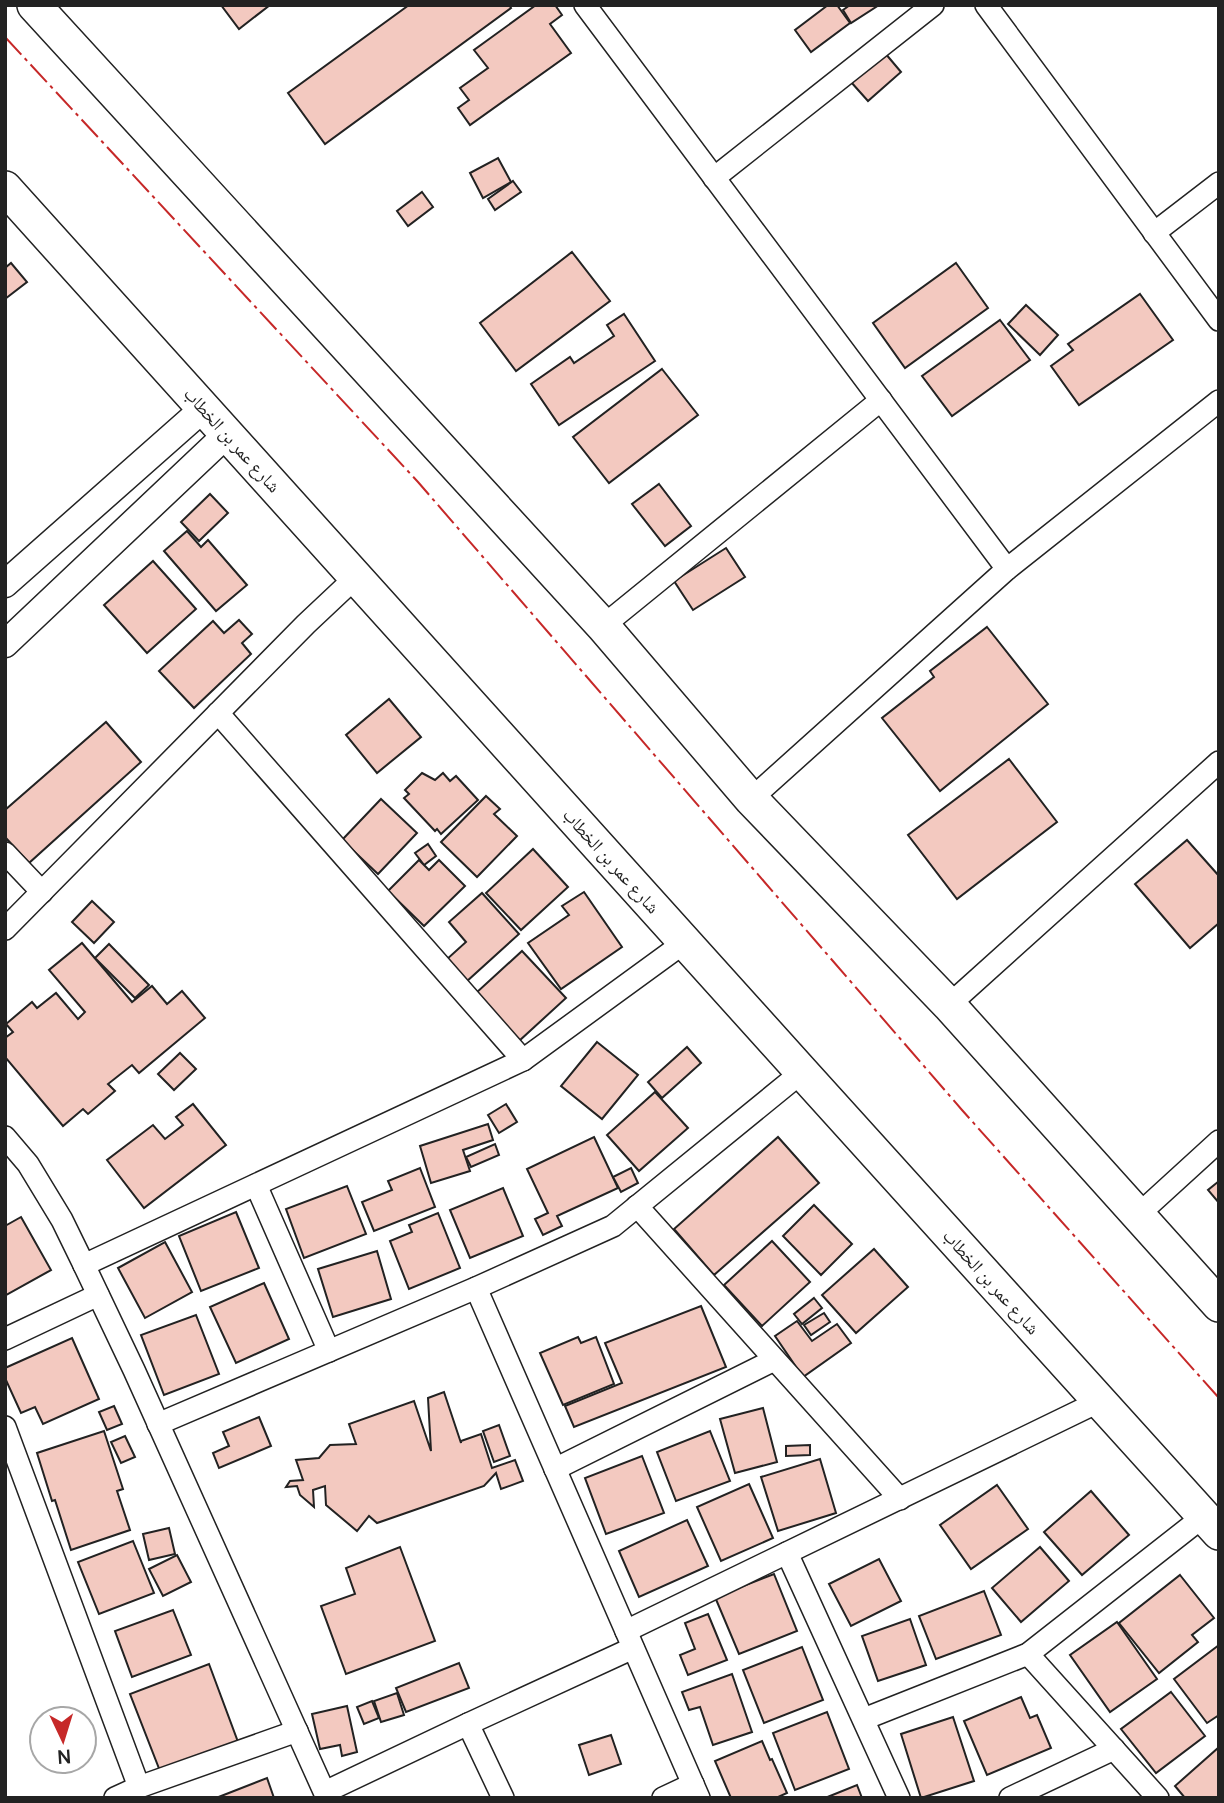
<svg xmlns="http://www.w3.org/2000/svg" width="1224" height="1803" viewBox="0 0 1224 1803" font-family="Manrope,'Noto Naskh Arabic',sans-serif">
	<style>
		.building { fill: #f3c9c0; stroke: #222; stroke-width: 2 }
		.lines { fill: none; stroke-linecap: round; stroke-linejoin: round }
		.minor-casing { stroke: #222; stroke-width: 24 }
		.tertiary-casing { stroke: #222; stroke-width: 29 }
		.primary-casing { stroke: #222; stroke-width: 36 }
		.minor { stroke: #fff; stroke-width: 21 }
		.tertiary { stroke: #fff; stroke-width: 26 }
		.primary { stroke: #fff; stroke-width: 33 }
		.power { stroke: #c62828; stroke-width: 2; stroke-dasharray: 24 5 3.5 5; stroke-linecap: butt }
		.labels { text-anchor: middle; stroke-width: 5; stroke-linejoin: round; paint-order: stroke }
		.street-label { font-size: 18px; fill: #222; stroke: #fff }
	</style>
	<rect width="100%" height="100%" fill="#fff"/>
	<g class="building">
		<path d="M221 5H270L239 29Z"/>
		<path d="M409 5H509L511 8 325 144 288 93Z"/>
		<path d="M536 5H555L562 15 550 24 571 53 470 125 458 108 469 100 460 88 488 68 474 50Z"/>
		<path d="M828 5H837L850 23 811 52 795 30Z"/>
		<path d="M850 5H879L851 23 843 10Z"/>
		<path d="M885 53 901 72 868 101 851 82Z"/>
		<path d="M498 158 511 182 483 198 470 173Z"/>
		<path d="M513 181 521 192 495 210 488 199Z"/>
		<path d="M422 192 433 207 408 226 397 211Z"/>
		<path d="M572 252 610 301 516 371 480 323Z"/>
		<path d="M11 263 27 282 5 299V268Z"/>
		<path d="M956 263 988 308 905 368 873 323Z"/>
		<path d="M1140 294 1173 340 1079 405 1051 366 1073 350 1068 344Z"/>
		<path d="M1026 305 1058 335 1040 355 1008 324Z"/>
		<path d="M624 314 655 361 559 425 531 384 570 357 574 363 614 336 607 325Z"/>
		<path d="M1000 320 1030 360 952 416 922 376Z"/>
		<path d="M662 369 698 415 609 483 573 437Z"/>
		<path d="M659 484 691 526 665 546 632 504Z"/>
		<path d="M210 494 228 513 199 541 181 522Z"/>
		<path d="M187 531 201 547 208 540 247 585 216 611 164 551Z"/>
		<path d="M726 548 745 577 693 610 674 581Z"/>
		<path d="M153 561 196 609 147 653 104 605Z"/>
		<path d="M239 620 252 634 242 643 251 654 194 708 159 671 213 621 224 633Z"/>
		<path d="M987 627 1048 704 940 791 882 718 934 677 930 671Z"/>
		<path d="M389 699 421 737 377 773 346 735Z"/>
		<path d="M106 722 141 762 29 863 5 837V810Z"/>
		<path d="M1009 759 1057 822 957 899 908 835Z"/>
		<path d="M422 773 435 780 443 773 450 781 456 776 478 800 441 834 437 829 435 831 404 798 409 794 405 790Z"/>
		<path d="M486 796 500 809 494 814 517 836 477 877 441 842Z"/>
		<path d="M381 799 417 833 378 874 342 840Z"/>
		<path d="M1187 840 1219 876V923L1190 948 1135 884Z"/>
		<path d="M428 844 436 856 424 865 415 853Z"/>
		<path d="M533 849 568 887 521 930 486 893Z"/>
		<path d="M419 860 429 870 439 860 465 886 424 926 388 891Z"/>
		<path d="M584 892 622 947 561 989 528 943 569 915 562 906Z"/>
		<path d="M482 893 519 934 466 982 446 960 466 942 449 922Z"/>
		<path d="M92 901 114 922 94 943 72 922Z"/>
		<path d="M82 943 132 1002 152 986 167 1004 182 991 205 1018 139 1073 132 1065 108 1084 115 1091 88 1114 83 1109 63 1126 5 1057V1038L13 1032 6 1024 32 1002 37 1008 56 993 78 1019 85 1012 49 970Z"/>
		<path d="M109 944 149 985 135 998 95 958Z"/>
		<path d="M522 951 566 998 519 1041 476 993Z"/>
		<path d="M597 1042 638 1075 602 1119 561 1086Z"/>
		<path d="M687 1047 701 1063 662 1098 648 1082Z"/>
		<path d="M180 1053 196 1069 174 1090 158 1074Z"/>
		<path d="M655 1092 688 1128 639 1171 607 1135Z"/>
		<path d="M193 1104 226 1145 144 1208 107 1160 153 1125 165 1139 183 1125 176 1117Z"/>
		<path d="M506 1104 517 1122 499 1133 488 1115Z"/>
		<path d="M488 1124 493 1140 463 1150 470 1171 431 1183 420 1146Z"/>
		<path d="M594 1137 618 1188 557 1216 562 1226 543 1235 535 1219 548 1213 527 1169Z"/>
		<path d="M778 1137 819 1183 714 1275 674 1229Z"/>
		<path d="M495 1144 499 1155 471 1167 466 1157Z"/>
		<path d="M420 1168 435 1207 374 1231 362 1202 392 1190 388 1181Z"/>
		<path d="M631 1168 638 1183 621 1192 613 1177Z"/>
		<path d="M1219 1181V1203L1208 1190Z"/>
		<path d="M347 1186 366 1234 304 1258 286 1209Z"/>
		<path d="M503 1188 523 1236 470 1258 450 1210Z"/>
		<path d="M814 1205 852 1244 821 1275 783 1236Z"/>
		<path d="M236 1212 259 1268 201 1291 179 1236Z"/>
		<path d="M438 1213 460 1268 409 1289 390 1241 412 1232 409 1225Z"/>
		<path d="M21 1217 51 1270 6 1295 5 1226Z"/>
		<path d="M772 1241 810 1282 762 1326 724 1285Z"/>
		<path d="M165 1242 192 1292 145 1318 118 1268Z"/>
		<path d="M874 1249 908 1287 856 1333 822 1295Z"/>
		<path d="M377 1251 391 1299 333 1317 318 1269Z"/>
		<path d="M264 1283 289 1339 236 1363 210 1307Z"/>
		<path d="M814 1298 822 1308 802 1324 794 1314Z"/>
		<path d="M701 1306 726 1367 574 1427 565 1406 622 1383 605 1343Z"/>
		<path d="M824 1313 830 1322 811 1335 804 1325Z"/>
		<path d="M196 1315 219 1374 164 1395 141 1335Z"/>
		<path d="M797 1321 812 1341 837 1324 851 1343 803 1377 775 1336Z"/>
		<path d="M578 1337 581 1343 596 1337 614 1384 563 1405 540 1353Z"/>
		<path d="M72 1338 99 1399 43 1424 35 1407 21 1413 5 1378V1368Z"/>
		<path d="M444 1392 461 1443V1441L481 1434 492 1468 515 1460 523 1481 501 1489 496 1473 484 1486 377 1523 369 1516 357 1531 326 1505 325 1486 313 1490 314 1507 300 1495 297 1486 286 1487 290 1481 303 1480 296 1460 319 1458 330 1445 356 1444 349 1424 414 1401 431 1451 428 1398Z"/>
		<path d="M114 1406 122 1424 107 1430 99 1412Z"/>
		<path d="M763 1408 777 1462 735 1473 720 1419Z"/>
		<path d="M259 1417 271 1446 219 1468 213 1453 229 1446 223 1432Z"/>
		<path d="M499 1425 510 1456 494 1462 483 1431Z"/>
		<path d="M104 1431 123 1489 117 1491 130 1530 71 1550 55 1500 52 1501 37 1453Z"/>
		<path d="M710 1431 730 1481 676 1501 657 1452Z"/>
		<path d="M125 1436 135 1457 121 1463 111 1442Z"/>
		<path d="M810 1445V1455L786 1456V1446Z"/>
		<path d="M642 1456 664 1513 606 1534 585 1478Z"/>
		<path d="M820 1459 836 1513 778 1531 761 1477Z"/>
		<path d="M749 1484 773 1538 721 1561 697 1507Z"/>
		<path d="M997 1485 1028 1529 971 1569 940 1525Z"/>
		<path d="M1091 1491 1129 1535 1082 1575 1044 1532Z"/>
		<path d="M687 1520 708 1566 639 1597 619 1551Z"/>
		<path d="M169 1528 175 1554 149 1560 143 1534Z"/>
		<path d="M133 1541 154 1593 99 1614 78 1562Z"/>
		<path d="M400 1547 435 1641 346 1674 321 1606 355 1594 346 1568Z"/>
		<path d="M1040 1547 1069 1581 1021 1622 992 1588Z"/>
		<path d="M177 1555 191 1582 163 1596 149 1569Z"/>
		<path d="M879 1559 901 1601 851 1626 829 1584Z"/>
		<path d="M774 1574 797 1631 739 1654 715 1597Z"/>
		<path d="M1180 1575 1214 1618 1192 1635 1198 1642 1159 1673 1119 1623Z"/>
		<path d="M984 1591 1001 1635 936 1659 919 1616Z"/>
		<path d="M173 1610 191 1655 132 1677 115 1631Z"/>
		<path d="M708 1614 727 1660 688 1675 680 1655 695 1649 685 1623Z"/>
		<path d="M910 1619 926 1665 878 1681 862 1636Z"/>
		<path d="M1117 1622 1157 1679 1110 1712 1070 1655Z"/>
		<path d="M1219 1645V1715L1207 1723 1174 1679Z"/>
		<path d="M802 1647 823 1700 764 1723 743 1670Z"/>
		<path d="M459 1663 469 1688 406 1712 396 1688Z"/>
		<path d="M209 1664 238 1742 160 1771 130 1694Z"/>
		<path d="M732 1674 752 1732 713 1745 700 1707 689 1710 682 1692Z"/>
		<path d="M1171 1692 1205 1736 1156 1773 1121 1729Z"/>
		<path d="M397 1693 404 1715 381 1722 374 1701Z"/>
		<path d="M1021 1697 1030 1718 1037 1715 1051 1748 987 1775 964 1721Z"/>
		<path d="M372 1701 379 1718 364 1724 357 1707Z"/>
		<path d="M347 1706 357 1752 342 1756 340 1745 320 1749 312 1714Z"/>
		<path d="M827 1712 849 1769 795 1790 773 1733Z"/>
		<path d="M953 1717 974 1781 921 1798 901 1734Z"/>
		<path d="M611 1735 621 1764 589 1775 579 1745Z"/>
		<path d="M762 1741 770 1760 772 1759 787 1793 776 1798H731L715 1761Z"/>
		<path d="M1218 1748 1219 1798H1185L1175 1786Z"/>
		<path d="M267 1778 274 1798H216Z"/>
		<path d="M857 1785 862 1798H825Z"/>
	</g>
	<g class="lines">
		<g class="minor-casing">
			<g id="minor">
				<path d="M585 5 1007 569"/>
				<path d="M986 5 1219 320"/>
				<path d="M714 178 933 5"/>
				<path d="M1154 233 1219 183"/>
				<path d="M603 626 881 400"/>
				<path d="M218 713 523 1060"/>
				<path d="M751 799 1007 569 1219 401"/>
				<path d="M5 853 42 892"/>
				<path d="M5 929 306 624 356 577"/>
				<path d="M949 1005 1219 762"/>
				<path d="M5 1137 28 1164 62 1220 84 1265 134 1370 327 1798"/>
				<path d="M256 1185 329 1351"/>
				<path d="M637 1206 900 1499"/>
				<path d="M1138 1215 1219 1141"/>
				<path d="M84 1265 523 1060 685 942"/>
				<path d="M476 1288 699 1798"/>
				<path d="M5 1339 98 1295"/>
				<path d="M158 1424 476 1288 613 1226 802 1072"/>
				<path d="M5 1427 139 1787"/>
				<path d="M555 1469 774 1360"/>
				<path d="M787 1553 899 1798"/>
				<path d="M626 1631 1100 1401"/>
				<path d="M1028 1654 1158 1798"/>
				<path d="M864 1719 1028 1654 1204 1516"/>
				<path d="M468 1724 503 1798"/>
				<path d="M325 1792 468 1724 633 1648"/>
				<path d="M115 1798 139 1787 297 1731"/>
				<path d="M663 1798 693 1784"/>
				<path d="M1010 1798 1114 1749"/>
			</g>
		</g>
		<g class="tertiary-casing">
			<g id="tertiary">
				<path d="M5 584 204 408"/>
				<path d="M5 644 227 434"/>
			</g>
		</g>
		<g class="primary-casing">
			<g id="primary">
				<path d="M34 5 603 626 751 799 949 1005 1219 1305"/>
				<path d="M5 188 802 1072 1219 1533"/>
			</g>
		</g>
		<use href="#minor" class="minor"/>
		<use href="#tertiary" class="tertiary"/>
		<use href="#primary" class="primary"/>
		<path class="power" d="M5 37 418 482 962 1110 1219 1398"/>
	</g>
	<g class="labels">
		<g class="street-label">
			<text transform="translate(232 440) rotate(48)" y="6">شارع عمر بن الخطاب</text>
			<text transform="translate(611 861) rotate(48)" y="6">شارع عمر بن الخطاب</text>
			<text transform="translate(991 1282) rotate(48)" y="6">شارع عمر بن الخطاب</text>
		</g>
	</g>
	<rect width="1224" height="1803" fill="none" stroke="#222222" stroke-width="14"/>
	<g transform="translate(63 1740) rotate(176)"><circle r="33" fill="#ffffff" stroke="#a7a7a7" stroke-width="2"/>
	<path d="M0-5L12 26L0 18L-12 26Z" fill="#c62828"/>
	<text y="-10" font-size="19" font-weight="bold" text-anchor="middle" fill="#222222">N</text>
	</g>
</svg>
